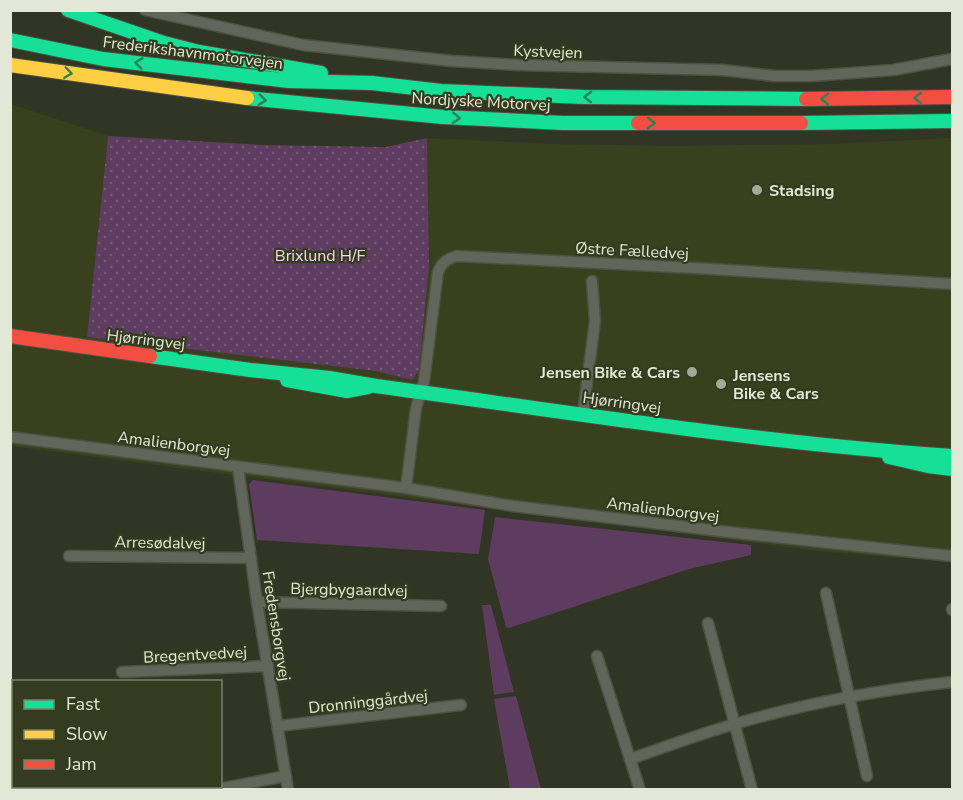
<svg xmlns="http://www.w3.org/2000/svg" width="963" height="800" viewBox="0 0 963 800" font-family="'Nunito Sans',sans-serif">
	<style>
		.built { fill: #39401e }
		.grass { fill: #5d3c5f }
		.garden { fill: url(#garden-dots) }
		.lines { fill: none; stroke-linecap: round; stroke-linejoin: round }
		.street-casing { stroke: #4d5042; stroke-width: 13 }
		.fast-casing { stroke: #4d5042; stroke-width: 16 }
		.slow-casing { stroke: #4d5042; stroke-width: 16 }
		.jam-casing { stroke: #4d5042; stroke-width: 16 }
		.street { stroke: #626559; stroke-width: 10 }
		.fast { stroke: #16e098; stroke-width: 14 }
		.slow { stroke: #ffcf43; stroke-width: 14 }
		.jam { stroke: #f24e42; stroke-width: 14 }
		.oneway { stroke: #278555 }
		.poi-dot { fill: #a5a998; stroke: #353b1e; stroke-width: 2 }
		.labels { text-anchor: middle; stroke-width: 4.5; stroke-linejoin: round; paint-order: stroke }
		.street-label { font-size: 16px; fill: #e3e7d6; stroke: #353b1e }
		.poi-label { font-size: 16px; font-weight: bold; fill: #e3e7d6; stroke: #353b1e; text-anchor: start }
		.park-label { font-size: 16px; fill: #f5d3f8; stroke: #353b1e }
	</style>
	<defs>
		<pattern id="garden-dots" width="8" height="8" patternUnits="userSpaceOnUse" patternTransform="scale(1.5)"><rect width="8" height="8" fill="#5d3c5f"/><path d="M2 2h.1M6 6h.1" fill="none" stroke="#745875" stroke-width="1.8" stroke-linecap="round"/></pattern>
	</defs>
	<rect width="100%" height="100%" fill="#313524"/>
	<path class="built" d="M11 104 108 136 87 337 375 371 412 380 429 265 427 138 551 144 673 146 833 144 952 138V562L818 551 11 446Z"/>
	<g class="grass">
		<path d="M253 480 485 510 479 554 257 540 249 484Z"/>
		<path d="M495 517 751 545V555L689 569 509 628 506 627 488 559Z"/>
		<path d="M482 605H491L514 692 494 695Z"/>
		<path d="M516 696 541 789H510L494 699Z"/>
	</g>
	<path class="garden" d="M108 136 263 145 386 147 427 138 429 265 419 370 412 380 375 371 87 337Z"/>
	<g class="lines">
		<g class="street-casing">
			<g id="street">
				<path d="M145 10 303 45 452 61 518 65 723 70 774 76H811L893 70 952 59"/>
				<path d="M583 413 595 321 592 281"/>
				<path d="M10 437 406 488 513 506 728 532 952 556"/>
				<path d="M238 467 257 602 288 790"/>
				<path d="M406 488 416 408 424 381 438 272C442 262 447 259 457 256L694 268 952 284"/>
				<path d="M69 556 251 558"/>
				<path d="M826 593 867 776"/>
				<path d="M257 602 441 606"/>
				<path d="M952 609V610"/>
				<path d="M708 623 752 790"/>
				<path d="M597 656 640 790"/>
				<path d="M122 672 268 666"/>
				<path d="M10 694 14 700"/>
				<path d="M278 726 461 705"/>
				<path d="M630 759C665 747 700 734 735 724 806 703 879 690 952 682"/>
				<path d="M52 786 53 790"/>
				<path d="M213 790 286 776"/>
			</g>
		</g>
		<g class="fast-casing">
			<g id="fast">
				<path d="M68 10 164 43 199 52 321 73"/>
				<path d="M10 40 103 59 289 81 372 83 441 91 584 97 806 99"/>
				<path d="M247 98 443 117 563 123H638"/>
				<path d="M801 123 952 121"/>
				<path d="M150 356 250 370 329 378 376 386C568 412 759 443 952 456"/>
				<path d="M287 380 347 391 368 387"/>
				<path d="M889 457 928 466 952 469"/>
			</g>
		</g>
		<g class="slow-casing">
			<path id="slow" d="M10 65 247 98"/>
		</g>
		<g class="jam-casing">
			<g id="jam">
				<path d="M806 99 952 97"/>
				<path d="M638 123H801"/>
				<path d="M10 336 150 356"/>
			</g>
		</g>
		<use href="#street" class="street"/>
		<use href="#fast" class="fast"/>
		<use href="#slow" class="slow"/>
		<use href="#jam" class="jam"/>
	</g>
	<defs><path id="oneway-chevron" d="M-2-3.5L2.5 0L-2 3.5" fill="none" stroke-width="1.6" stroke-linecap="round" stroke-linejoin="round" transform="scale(1.5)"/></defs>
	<g class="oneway">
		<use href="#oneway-chevron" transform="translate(139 63) rotate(-173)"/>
		<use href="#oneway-chevron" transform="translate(68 73) rotate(8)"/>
		<use href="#oneway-chevron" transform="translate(588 97) rotate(-179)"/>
		<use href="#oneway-chevron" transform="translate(918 98) rotate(179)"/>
		<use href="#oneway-chevron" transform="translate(825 99) rotate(180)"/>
		<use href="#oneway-chevron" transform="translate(262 100) rotate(6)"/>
		<use href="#oneway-chevron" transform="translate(456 118) rotate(3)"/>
		<use href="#oneway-chevron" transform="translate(651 123) rotate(1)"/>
	</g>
	<g class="poi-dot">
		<circle cx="757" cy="190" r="6"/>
		<circle cx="692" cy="372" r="6"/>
		<circle cx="721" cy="384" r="6"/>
	</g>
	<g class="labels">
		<g class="street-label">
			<text transform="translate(548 51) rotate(2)" y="6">Kystvejen</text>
			<text transform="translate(193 52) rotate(7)" y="6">Frederikshavnmotorvejen</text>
			<text transform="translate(481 101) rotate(3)" y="6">Nordjyske Motorvej</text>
			<text transform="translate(632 250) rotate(3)" y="6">Østre Fælledvej</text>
			<text transform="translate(146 339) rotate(7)" y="6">Hjørringvej</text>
			<text transform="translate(622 402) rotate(8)" y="6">Hjørringvej</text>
			<text transform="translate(174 443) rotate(7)" y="6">Amalienborgvej</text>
			<text transform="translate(663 509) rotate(7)" y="6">Amalienborgvej</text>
			<text transform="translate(160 542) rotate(1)" y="6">Arresødalvej</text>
			<text transform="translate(349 589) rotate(1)" y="6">Bjergbygaardvej</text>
			<text transform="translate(277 626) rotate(81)" y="6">Fredensborgvej</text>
			<text transform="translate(195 654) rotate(-3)" y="6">Bregentvedvej</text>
			<text transform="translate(368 701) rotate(-6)" y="6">Dronninggårdvej</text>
		</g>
		<g class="poi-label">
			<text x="769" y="196">Stadsing</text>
			<text x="680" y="378" text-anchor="end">Jensen Bike &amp; Cars</text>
			<text x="733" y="381">Jensens<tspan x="733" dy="18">Bike &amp; Cars</tspan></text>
		</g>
		<g class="park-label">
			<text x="320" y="261">Brixlund H/F</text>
		</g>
	</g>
	<rect width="963" height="800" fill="none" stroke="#e3e7d6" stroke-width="24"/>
	<rect x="12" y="680" width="210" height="108" fill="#353b1e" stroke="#7b8068" stroke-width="1.5"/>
	<rect x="24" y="700" width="30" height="9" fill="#16e098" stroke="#7b8068" stroke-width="1.5"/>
	<text x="66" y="710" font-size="18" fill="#e3e7d6">Fast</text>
	<rect x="24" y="730" width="30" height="9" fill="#ffcf43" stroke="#7b8068" stroke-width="1.5"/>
	<text x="66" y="740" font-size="18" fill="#e3e7d6">Slow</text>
	<rect x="24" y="760" width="30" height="9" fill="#f24e42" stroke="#7b8068" stroke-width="1.5"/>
	<text x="66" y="770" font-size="18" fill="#e3e7d6">Jam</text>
</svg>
